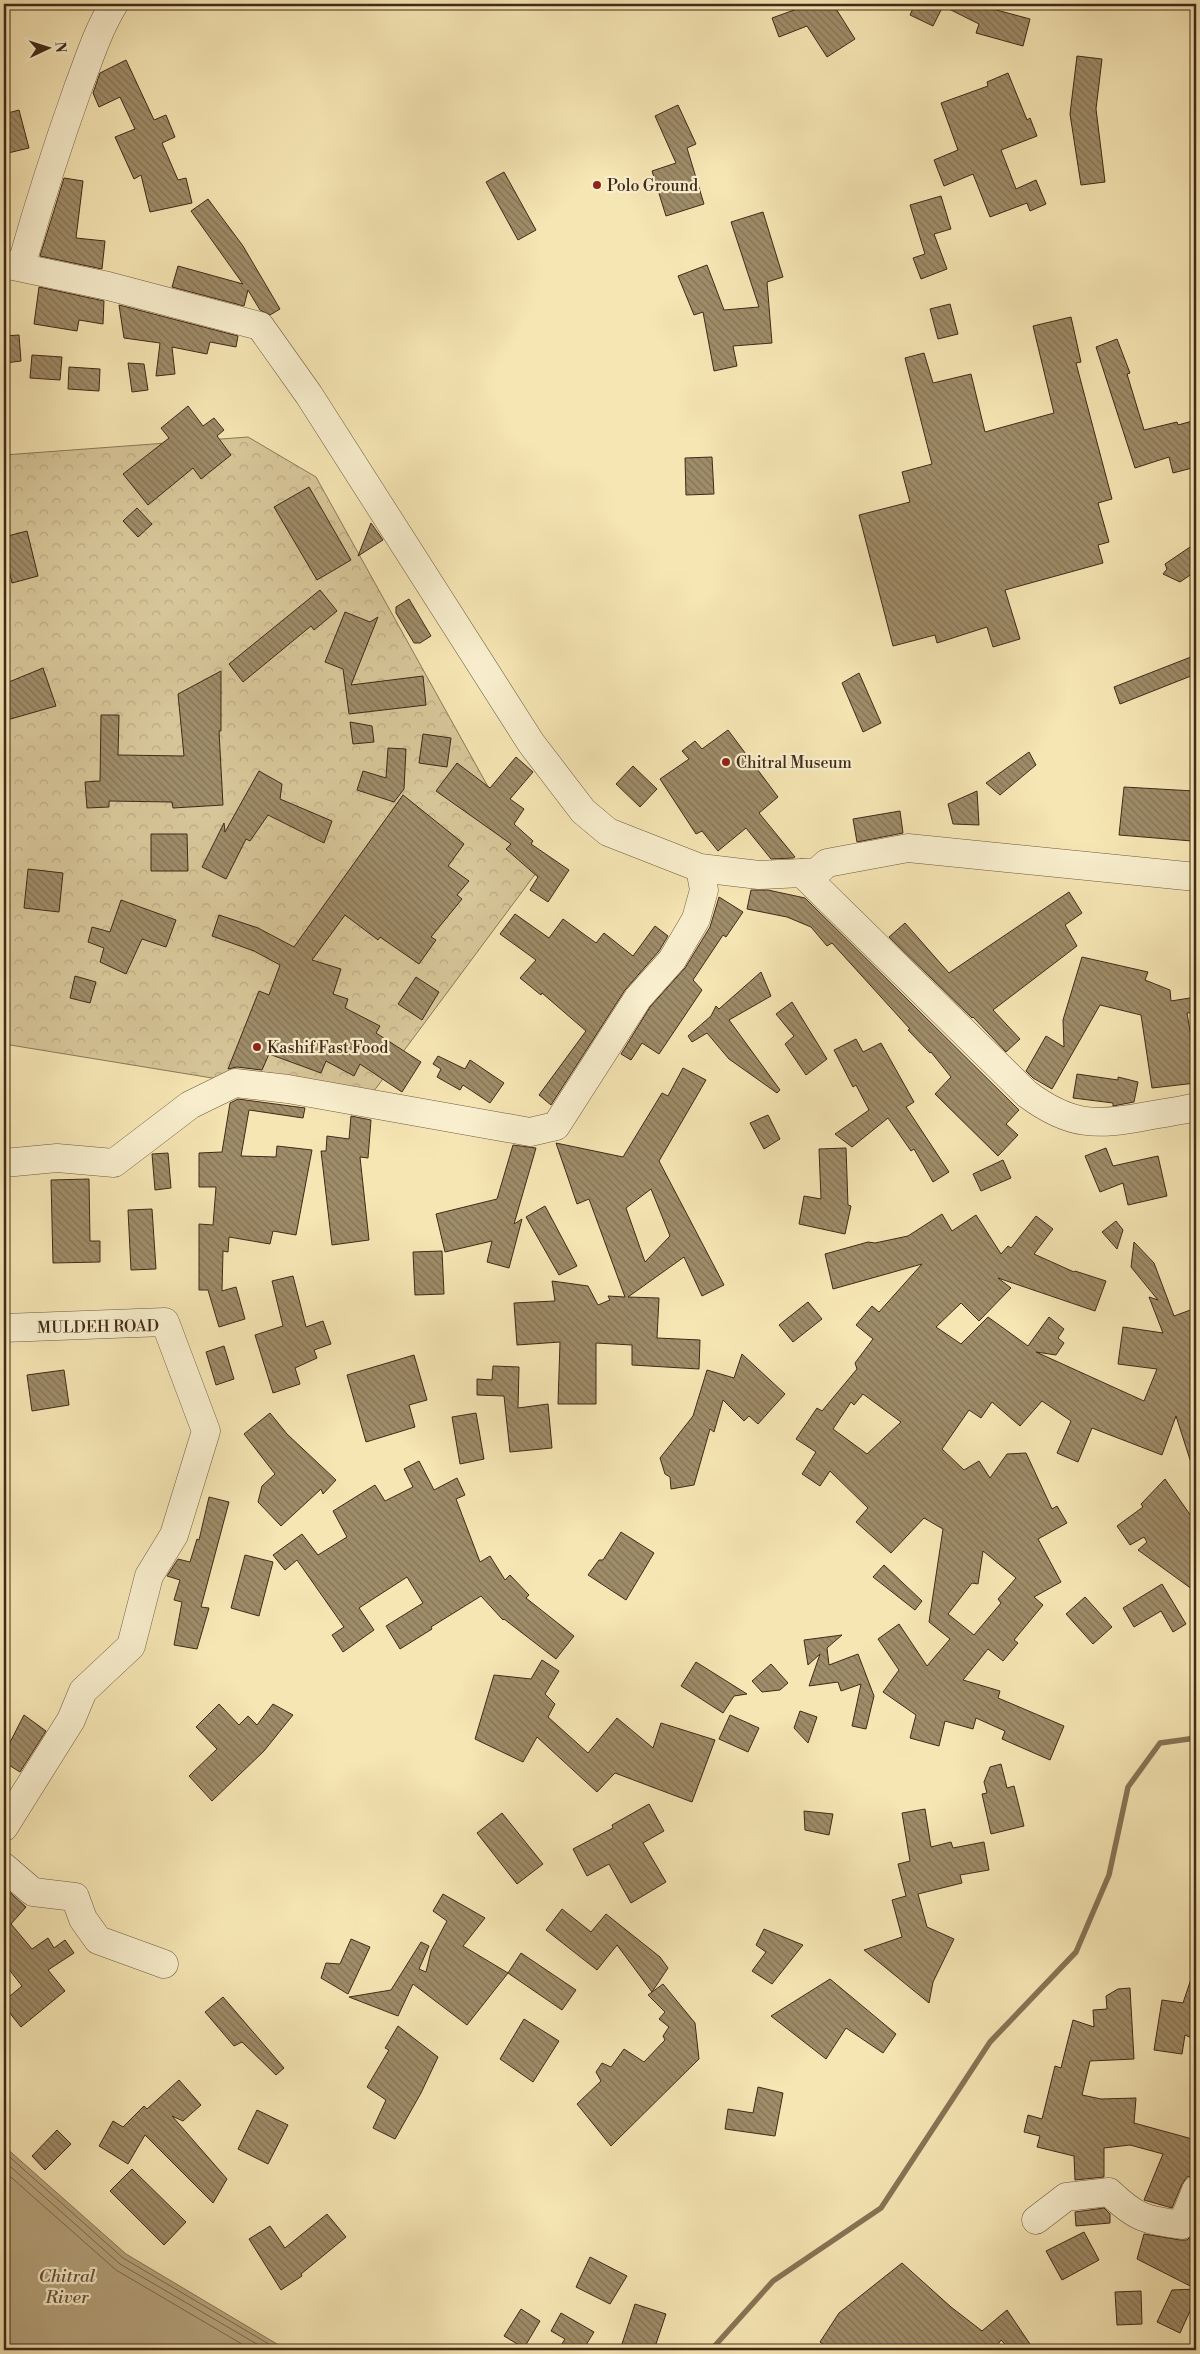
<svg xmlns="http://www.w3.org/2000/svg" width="1200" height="2354" viewBox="0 0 1200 2354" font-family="'Libre Bodoni',serif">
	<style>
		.forest { fill: url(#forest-crowns); stroke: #8c7858 }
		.water { fill: #b8a67f; stroke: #887456 }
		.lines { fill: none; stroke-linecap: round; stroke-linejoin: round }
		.shore { stroke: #7c684c; stroke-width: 1 }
		.stream { stroke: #887456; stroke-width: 5.5 }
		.building { fill: url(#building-back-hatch); stroke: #402a18; fill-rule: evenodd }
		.minor-casing { stroke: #6e593f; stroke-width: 29 }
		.minor { stroke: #f9efce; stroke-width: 28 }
		.poi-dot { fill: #8f2418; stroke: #f9efce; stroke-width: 2 }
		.labels { text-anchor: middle; stroke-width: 4.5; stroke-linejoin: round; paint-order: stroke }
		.poi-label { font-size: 16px; fill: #402a18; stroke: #f9efce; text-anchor: start }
		.street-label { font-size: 16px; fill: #402a18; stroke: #f9efce }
		.water-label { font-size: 18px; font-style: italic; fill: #644f37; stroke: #f9efce }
	</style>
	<defs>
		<pattern id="forest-crowns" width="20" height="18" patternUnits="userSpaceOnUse" patternTransform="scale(1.25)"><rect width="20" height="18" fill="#d7c699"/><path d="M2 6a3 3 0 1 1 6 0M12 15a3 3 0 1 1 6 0" fill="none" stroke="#baaa83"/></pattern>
		<pattern id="building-back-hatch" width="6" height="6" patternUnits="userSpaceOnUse" patternTransform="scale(1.25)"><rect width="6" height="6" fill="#9f8c69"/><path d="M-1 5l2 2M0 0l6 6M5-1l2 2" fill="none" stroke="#837355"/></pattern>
	</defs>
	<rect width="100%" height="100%" fill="#f6e6b4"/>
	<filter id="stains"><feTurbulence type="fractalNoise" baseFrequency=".004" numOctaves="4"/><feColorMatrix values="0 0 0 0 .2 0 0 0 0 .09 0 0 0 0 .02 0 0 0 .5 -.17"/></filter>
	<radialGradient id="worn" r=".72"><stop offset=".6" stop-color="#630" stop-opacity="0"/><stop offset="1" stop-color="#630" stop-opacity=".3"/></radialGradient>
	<path class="forest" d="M248 437 316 477 536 873 365 1103 4 1044V455Z"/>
	<path class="water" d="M4 2146 126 2254 287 2350H4Z"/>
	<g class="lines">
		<g class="shore">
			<path d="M4 2152 123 2258 279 2350"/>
			<path d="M4 2161 120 2264 267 2350"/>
			<path d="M4 2171 116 2270 252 2350"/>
		</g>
		<path class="stream" d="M711 2350 773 2281 881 2208 990 2042 1076 1952 1109 1875 1128 1787 1160 1743 1196 1738"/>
	</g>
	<g class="building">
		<path d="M796 4H833L855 39 827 57 807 26 779 37 772 18 797 9Z"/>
		<path d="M915 4H974L1030 19 1023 46 976 33 979 24 943 6 933 26 910 15Z"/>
		<path d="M1077 56 1102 59 1096 109 1105 182 1081 185 1070 114Z"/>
		<path d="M126 60 154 120 166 115 175 137 162 143 178 180 186 178 192 203 150 212 141 175 134 179 115 137 135 129 120 97 99 107 93 93 100 73Z"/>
		<path d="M1008 73 1027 120 1030 118 1037 136 1001 150 1016 189 1036 180 1046 204 1030 211 1027 203 990 217 973 174 944 186 934 160 958 150 941 103 988 86 987 82Z"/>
		<path d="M678 105 696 144 687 148 704 204 666 216 652 171 676 163 655 116Z"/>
		<path d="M19 110 29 148 8 153 4 137V114Z"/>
		<path d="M504 172 536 230 518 240 486 182Z"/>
		<path d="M64 178 83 181 76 238 105 241 102 269 40 256Z"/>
		<path d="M941 196 951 229 934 234 947 269 921 279 913 258 925 254 910 205Z"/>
		<path d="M208 199 243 246 280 309 270 315 260 310 248 290 244 306 172 287 178 266 243 284 191 211Z"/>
		<path d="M763 212 783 277 767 282 772 343 733 346 737 366 714 371 703 312 694 315 678 276 707 265 724 310 759 307 731 222Z"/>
		<path d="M39 287 104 301 103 324 79 320 77 331 34 324Z"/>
		<path d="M950 304 958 334 938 339 930 309Z"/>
		<path d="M119 305 238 336 236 347 210 342 207 354 172 347 175 374 156 376 160 343 124 338Z"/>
		<path d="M1071 317 1081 362 1076 363 1112 499 1098 503 1109 542 1098 545 1103 563 1005 590 1020 639 993 647 987 627 937 643 935 635 893 646 859 515 910 502 902 472 932 464 905 358 924 353 933 383 971 374 985 432 1054 413 1033 326Z"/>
		<path d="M19 335 21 361 5 363 4 336Z"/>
		<path d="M1117 339 1130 373 1127 374 1144 430 1177 422 1178 425 1196 420V467L1173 473 1169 457 1135 468 1096 347Z"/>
		<path d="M32 355 62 357 60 380 30 378Z"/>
		<path d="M128 363 144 364 148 390 132 392Z"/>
		<path d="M69 367 100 369 99 391 68 389Z"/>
		<path d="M188 406 203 426 214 418 224 430 217 436 231 455 201 479 193 468 148 505 123 474 169 438 161 428Z"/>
		<path d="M712 457 714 494 686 495 685 458Z"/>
		<path d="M309 487 351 560 317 580 274 507Z"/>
		<path d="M137 508 152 524 138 537 123 521Z"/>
		<path d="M371 523 383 540 358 556Z"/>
		<path d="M27 531 38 576 12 583 4 549V537Z"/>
		<path d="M1196 543V571L1180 582 1163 574 1167 569 1165 564Z"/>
		<path d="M320 590 337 611 314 630 311 626 243 682 229 664Z"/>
		<path d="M409 599 431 636 420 643H414L396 613V607Z"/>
		<path d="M345 612 370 622 378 617 351 685 423 676 426 705 349 714 343 669 325 662Z"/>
		<path d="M1196 655V674L1120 704 1114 687Z"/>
		<path d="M43 668 56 706 7 720 4 712V684Z"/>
		<path d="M221 671V731H219L223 805 173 808 172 802 109 801V807L87 808 85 782 100 781 101 715H119L118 755 184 756 178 694Z"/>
		<path d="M859 673 881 723 863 732 842 683Z"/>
		<path d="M350 722 372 726 374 742 353 744Z"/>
		<path d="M728 730 778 797 759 813 795 857 793 858 771 859 746 828 718 851 702 831 696 834 660 779 689 759 682 751 695 741 702 749Z"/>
		<path d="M423 734 451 738 447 767 419 763Z"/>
		<path d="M388 748 406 749 404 789 394 802 357 790 363 771 386 778Z"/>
		<path d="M1029 752 1036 765 1000 795 986 783Z"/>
		<path d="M516 757 533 772 510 799 524 809 514 824 533 841 531 844 569 870 548 902 530 890 538 877 506 849 511 844 436 791 457 763 490 788Z"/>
		<path d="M633 766 657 789 640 807 616 784Z"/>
		<path d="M259 771 282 784 280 799 332 821 324 843 268 815 250 841 246 839 226 879 202 867 224 823 225 832Z"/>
		<path d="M1124 787 1194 791 1192 841 1119 835Z"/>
		<path d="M977 791 979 825 953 824 948 804Z"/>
		<path d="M403 795 464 844 448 866 469 881 457 895 462 899 431 937 436 940 419 964 380 937 378 940 345 915 312 960 341 969 333 994 348 999 345 1008 380 1026 376 1033 421 1062 402 1092 360 1064 354 1076 326 1061 321 1073 269 1054 262 1070 237 1067 228 1069 259 991 269 995 280 965 254 951 212 936 219 915 258 928 294 947Z"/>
		<path d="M900 811 903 833 857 842 853 819Z"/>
		<path d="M151 834H187L188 871H151Z"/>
		<path d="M28 869 63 873 59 912 24 908Z"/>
		<path d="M751 890H768L805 898 1019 1110 1006 1124 1018 1135 998 1156 935 1094 951 1077 931 1052 930 1053 908 1030 910 1029 832 943 827 946 811 927 787 917 747 909Z"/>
		<path d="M1069 892 1082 913 1065 925 1077 946 993 1010 1020 1039 1006 1052 973 1017 972 1018 889 937 905 923 949 973Z"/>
		<path d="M719 897 743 912 726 937 723 935 693 980 702 990 659 1054 642 1043 631 1060 621 1054 650 1007 685 968 710 927Z"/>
		<path d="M121 900 176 920 166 947 142 939 126 974 100 962 104 948 88 942 92 927 110 932Z"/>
		<path d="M515 914 549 938 563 919 596 943 604 933 633 956 655 926 668 936 659 951 625 990 551 1105 539 1095 586 1031 542 993 541 995 520 978 536 960 500 934Z"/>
		<path d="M1082 957 1148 972 1145 980 1170 990 1171 1001 1196 997V1012L1187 1013 1196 1066V1083L1152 1088 1141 1015 1100 1005 1052 1089 1033 1078 1026 1071 1046 1036 1064 1047 1063 1020Z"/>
		<path d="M761 972 771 996 729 1020 780 1090 777 1093 729 1059 707 1033 692 1042 688 1036 711 1016 716 1006 719 1009Z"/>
		<path d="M75 976 96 982 90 1003 70 998Z"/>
		<path d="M416 977 439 992 422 1020 398 1004Z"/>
		<path d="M792 1002 827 1059 806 1075 785 1044 794 1036 776 1014Z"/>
		<path d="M856 1039 863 1052 881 1043 914 1102 906 1107 949 1172 933 1182 914 1149 911 1151 888 1118 852 1147 835 1134 869 1110 856 1085 853 1087 834 1050Z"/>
		<path d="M438 1056 465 1069 470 1060 504 1083 490 1103 463 1085 460 1090 437 1077 441 1069 433 1064Z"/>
		<path d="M683 1068 706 1080 659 1161 724 1285 702 1296 684 1257 628 1297 659 1298 657 1338 700 1340 699 1369 632 1365V1345L596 1343V1404H558L560 1342 517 1345 514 1303 555 1301 552 1281 588 1286 598 1305 610 1300 608 1296 625 1297 589 1199 577 1204 556 1143 623 1157 662 1093 668 1096ZM651 1189 670 1236 645 1262 626 1208Z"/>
		<path d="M1077 1074 1118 1080V1077L1138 1082 1134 1102 1113 1106V1103L1073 1098Z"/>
		<path d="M238 1099 305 1108 303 1118 249 1110 241 1156 276 1157 277 1146 312 1150 296 1235 273 1231 270 1244 229 1237 228 1252 223 1251 222 1291 236 1287 245 1319 219 1327 208 1290H199V1224L213 1225 216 1187H199V1153L222 1152 230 1103Z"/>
		<path d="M768 1115 780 1139 764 1149 750 1123Z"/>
		<path d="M351 1116 371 1120 368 1158 360 1157 369 1240 332 1245 321 1151H326L327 1136 349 1139Z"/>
		<path d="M513 1145 536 1148 514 1224 522 1219 509 1268 487 1262 492 1241 445 1252 436 1214 497 1199Z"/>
		<path d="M846 1148 848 1205 851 1206 845 1234 799 1224 804 1196 821 1199 819 1149Z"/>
		<path d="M1106 1148 1113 1166 1158 1156 1167 1196 1128 1205 1123 1183 1100 1192 1085 1156Z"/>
		<path d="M168 1153 171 1188 155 1190 152 1154Z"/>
		<path d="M1003 1160 1011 1178 981 1191 973 1174Z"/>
		<path d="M89 1179 90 1241H100V1262L53 1263 51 1180Z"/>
		<path d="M545 1206 577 1266 559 1275 526 1217Z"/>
		<path d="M152 1209 156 1269 131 1270 128 1210Z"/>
		<path d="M942 1214 952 1231 976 1215 1001 1254 1008 1246 1011 1248 1036 1216 1053 1229 1034 1254 1074 1272 1075 1271 1106 1281 1095 1311 998 1278 1011 1288 979 1321 961 1303 936 1327 961 1344 988 1317 1028 1346 1049 1317 1064 1329 1058 1338 1064 1343 1056 1355 1036 1352 1144 1401 1157 1369 1118 1364 1123 1327 1163 1333 1149 1297 1158 1300 1131 1267 1134 1242 1154 1263 1174 1316 1196 1308V1468L1193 1469 1176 1416 1162 1455 1092 1428 1078 1462 1057 1453 1071 1421 1042 1401 1020 1426 992 1402 981 1418 969 1410 942 1449 964 1470 979 1461 990 1478 1007 1454 1026 1453 1052 1509 1057 1506 1067 1523 1038 1539 1061 1582 1034 1597 1043 1605 1014 1640 1018 1643 1003 1661 988 1649 963 1680 1000 1691 998 1698 1064 1726 1050 1760 1002 1739 1005 1731 976 1718 973 1729 945 1721 939 1746 910 1738 916 1715 883 1692 899 1670 878 1639 899 1624 927 1666 950 1639 929 1622 943 1529 924 1518 891 1553 856 1522 868 1508 830 1471 820 1486 802 1474 816 1452 796 1439 817 1408 822 1411 857 1369 855 1363 873 1339 856 1325 872 1306 879 1312 922 1264 833 1289 825 1254 868 1242 875 1243 908 1236ZM863 1394 901 1422 867 1454 833 1429 851 1402 854 1405ZM983 1551 1016 1578 998 1599 1001 1603 974 1635 948 1614 972 1583 978 1584Z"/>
		<path d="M1116 1221 1123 1230 1117 1249 1102 1232Z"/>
		<path d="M442 1251 444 1294 415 1295 413 1252Z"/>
		<path d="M293 1276 306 1327 323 1321 331 1344 314 1350 317 1358 295 1368 300 1384 273 1393 255 1335 283 1326 272 1281Z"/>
		<path d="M808 1302 822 1319 793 1342 779 1325Z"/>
		<path d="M224 1346 234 1379 216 1385 206 1352Z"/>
		<path d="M742 1354 785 1394 758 1424 749 1416 744 1421 723 1400 714 1432 710 1429 694 1485 671 1489 670 1477 665 1474 660 1458 693 1416 707 1370 734 1378Z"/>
		<path d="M414 1355 427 1400 409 1405 415 1427 366 1442 347 1375Z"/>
		<path d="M493 1366 519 1367 518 1408 548 1404 552 1448 510 1452 504 1396 477 1395V1379L492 1380Z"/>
		<path d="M64 1370 69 1405 32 1411 27 1375Z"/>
		<path d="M270 1413 287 1434 336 1480 323 1494 321 1489 281 1526 258 1502 262 1486 275 1474 244 1434Z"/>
		<path d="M476 1413 484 1459 460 1464 452 1417Z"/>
		<path d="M419 1461 434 1490 457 1478 465 1495 456 1499 480 1562 490 1556 505 1580 510 1575 529 1595 526 1598 574 1636 556 1659 504 1619 503 1620 481 1596 431 1627 432 1629 400 1649 386 1626 423 1603 407 1577 359 1608 374 1630 343 1652 332 1635 344 1627 297 1560 285 1570 273 1555 302 1534 318 1555 347 1537 333 1511 375 1485 385 1501 413 1487 404 1469Z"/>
		<path d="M1165 1479 1196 1523V1592L1138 1550 1147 1542 1144 1537 1130 1545 1117 1526 1143 1507 1141 1504Z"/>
		<path d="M209 1497 229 1502 201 1607 209 1608 197 1649 174 1645 182 1602 174 1600 180 1580 167 1576 178 1559 190 1562 197 1539 199 1540Z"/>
		<path d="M621 1532 654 1553 626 1600 588 1575 599 1560H603Z"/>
		<path d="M245 1555 273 1562 259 1616 231 1608Z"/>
		<path d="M884 1565 922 1601 915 1610 873 1577Z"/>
		<path d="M1162 1584 1186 1624 1173 1632 1161 1611 1134 1627 1123 1608Z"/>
		<path d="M1085 1597 1112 1627 1093 1644 1066 1614Z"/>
		<path d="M842 1635 827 1648 829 1665 858 1654 874 1696 866 1729 852 1726 861 1684 841 1691 838 1682 809 1686 820 1654 808 1665 804 1640Z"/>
		<path d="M542 1660 559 1671 545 1694 555 1704 548 1717 588 1753 617 1718 653 1748 661 1723 715 1740 692 1802 615 1773 597 1792 537 1737 523 1762 475 1739 494 1675 531 1679Z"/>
		<path d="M696 1662 747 1694 734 1696 723 1713 681 1686Z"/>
		<path d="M771 1664 788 1683 780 1690 762 1692 752 1681Z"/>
		<path d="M219 1704 239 1725 248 1716 257 1725 273 1704 293 1715 264 1751 212 1801 189 1776 217 1749 196 1727Z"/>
		<path d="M800 1711 817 1717 808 1743 794 1728Z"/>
		<path d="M24 1715 46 1731 20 1772 4 1762V1754Z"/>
		<path d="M730 1715 759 1728 748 1752 719 1739Z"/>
		<path d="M1001 1764 1007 1788 1014 1786 1024 1826 991 1834 982 1794 987 1793 984 1782 990 1767Z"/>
		<path d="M649 1804 664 1831 643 1843 666 1882 631 1903 609 1864 587 1876 573 1849 613 1828 612 1825Z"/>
		<path d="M925 1809 931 1847 951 1842 953 1848 984 1842 989 1870 960 1875 962 1883 918 1894 927 1927 954 1939 933 1982 929 2003 864 1950 902 1937 892 1900 906 1896 898 1864 910 1861 902 1813Z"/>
		<path d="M804 1811 833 1814 829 1835 805 1830Z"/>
		<path d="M502 1813 543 1864 517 1884 477 1833Z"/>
		<path d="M4 1887 26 1907 11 1924 32 1949 48 1938 54 1948 65 1940 74 1953 48 1970 65 1991 21 2027 4 2006V2001L22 1986 4 1963Z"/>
		<path d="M443 1894 485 1918 463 1946 508 1973 467 2025 413 1984 398 2016 349 1997 391 1990 421 1942 429 1946 419 1969 426 1972 431 1951 447 1921 433 1911Z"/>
		<path d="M562 1909 591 1932 606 1914 660 1957 668 1968 652 1992 617 1945 597 1970 546 1930Z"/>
		<path d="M764 1929 803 1945 772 1984 752 1971 766 1952 756 1945Z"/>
		<path d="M351 1939 370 1947 348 1994 321 1978 326 1963 340 1964Z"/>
		<path d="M521 1953 576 1990 562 2010 508 1973Z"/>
		<path d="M1193 1973 1196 1974V2040L1185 2035 1182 2054 1154 2050 1162 2000 1183 2003Z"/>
		<path d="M830 1979 896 2034 883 2053 846 2028 826 2059 771 2016Z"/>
		<path d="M663 1984 695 2023 699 2059 611 2146 577 2104 601 2081 596 2072 602 2063 611 2067 624 2049 644 2062 665 2040 663 2036 669 2027 659 2019 665 2012 648 1995Z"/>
		<path d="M1130 1988 1134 2059 1090 2061 1082 2095 1101 2099 1136 2098 1134 2123 1196 2140V2175L1187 2177 1182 2184 1172 2208 1144 2200 1163 2154 1130 2145 1104 2148V2177L1075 2180 1074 2156 1037 2147 1040 2136 1024 2132 1028 2115 1042 2119 1055 2066 1061 2068 1073 2020 1094 2027 1093 2010 1107 2009 1106 1996 1118 1989Z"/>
		<path d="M223 1997 284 2068 276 2075 242 2042 234 2046 205 2012Z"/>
		<path d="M524 2019 559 2041 533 2082 500 2059Z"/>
		<path d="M398 2026 438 2057 421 2093 395 2139 373 2128 386 2100 367 2087 389 2050 385 2048Z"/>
		<path d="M179 2080 201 2105 183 2121 172 2116 227 2179 213 2203 145 2135 128 2164 99 2146 113 2121 123 2127 144 2106 147 2109Z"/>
		<path d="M758 2087 783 2093 775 2136 725 2129 728 2109 753 2113Z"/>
		<path d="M257 2110 288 2125 268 2164 238 2149Z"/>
		<path d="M57 2130 71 2144 45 2170 32 2156Z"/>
		<path d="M132 2169 186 2222 164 2245 110 2191Z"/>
		<path d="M1104 2208 1110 2214V2223L1076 2226 1075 2212Z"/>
		<path d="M327 2214 346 2237 301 2274 302 2276 281 2290 249 2239 270 2226 285 2248Z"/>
		<path d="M1196 2231V2298L1180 2333 1157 2322 1172 2290 1196 2289 1137 2259 1144 2234 1180 2240H1187Z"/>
		<path d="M1084 2232 1099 2260 1062 2280 1046 2251Z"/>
		<path d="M590 2257 627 2276 610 2304 576 2287Z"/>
		<path d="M902 2263 951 2307 982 2331 1007 2310 1034 2350H1011L1001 2340 994 2350H832L820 2342 839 2313Z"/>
		<path d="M1141 2291 1142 2324 1117 2325 1115 2292Z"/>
		<path d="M635 2304 666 2314 654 2350H620Z"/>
		<path d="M521 2309 540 2321 524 2348 504 2336Z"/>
		<path d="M561 2313 594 2332 583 2350H558L565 2339 551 2331Z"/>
	</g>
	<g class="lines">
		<g class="minor-casing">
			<g id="minor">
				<path d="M4 264 108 286 260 326 309 395 531 743 583 811 608 832 700 868 759 875 802 873 1027 1094C1070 1126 1096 1126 1147 1116 1163 1113 1180 1111 1196 1107"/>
				<path d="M21 267C38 206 57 147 78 88 89 59 98 30 114 4"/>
				<path d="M802 873 817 872 827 863 908 848 1196 877"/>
				<path d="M4 1163 57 1158 114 1163 190 1105 235 1083 288 1089 530 1132 556 1126 638 998 672 960 696 919 704 890 700 868"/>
				<path d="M4 1328 165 1322 206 1431 174 1535 149 1576 131 1646 83 1691 71 1720 4 1827"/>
				<path d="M4 1867 33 1892 75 1897 83 1919 98 1940 164 1964"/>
				<path d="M1036 2220 1066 2197 1109 2192C1136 2218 1145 2220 1182 2225L1196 2190"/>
			</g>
		</g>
		<use href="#minor" class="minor"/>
	</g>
	<g class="poi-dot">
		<circle cx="597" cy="185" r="5"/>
		<circle cx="726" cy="762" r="5"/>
		<circle cx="257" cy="1047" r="5"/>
	</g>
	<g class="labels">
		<g class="poi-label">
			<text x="607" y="191">Polo Ground</text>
			<text x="736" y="768">Chitral Museum</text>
			<text x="267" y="1053">Kashif Fast Food</text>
		</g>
		<g class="street-label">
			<text transform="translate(98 1326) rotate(-1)" y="6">MULDEH ROAD</text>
		</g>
		<g class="water-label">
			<text x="67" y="2282">Chitral<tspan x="67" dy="21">River</tspan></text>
		</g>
	</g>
	<rect width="1200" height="2354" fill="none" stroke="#f6e6b4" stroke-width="20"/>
	<rect x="5" y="5" width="1190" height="2344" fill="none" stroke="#402a18" stroke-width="2.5"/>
	<rect x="10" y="10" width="1180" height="2334" fill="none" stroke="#402a18"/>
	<g transform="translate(48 48) rotate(86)" stroke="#f9efce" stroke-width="4" paint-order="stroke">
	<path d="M0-4L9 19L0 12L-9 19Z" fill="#402a18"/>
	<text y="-8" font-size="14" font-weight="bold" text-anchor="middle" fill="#402a18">N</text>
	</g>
	<rect width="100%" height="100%" filter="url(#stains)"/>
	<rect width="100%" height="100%" fill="url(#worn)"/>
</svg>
